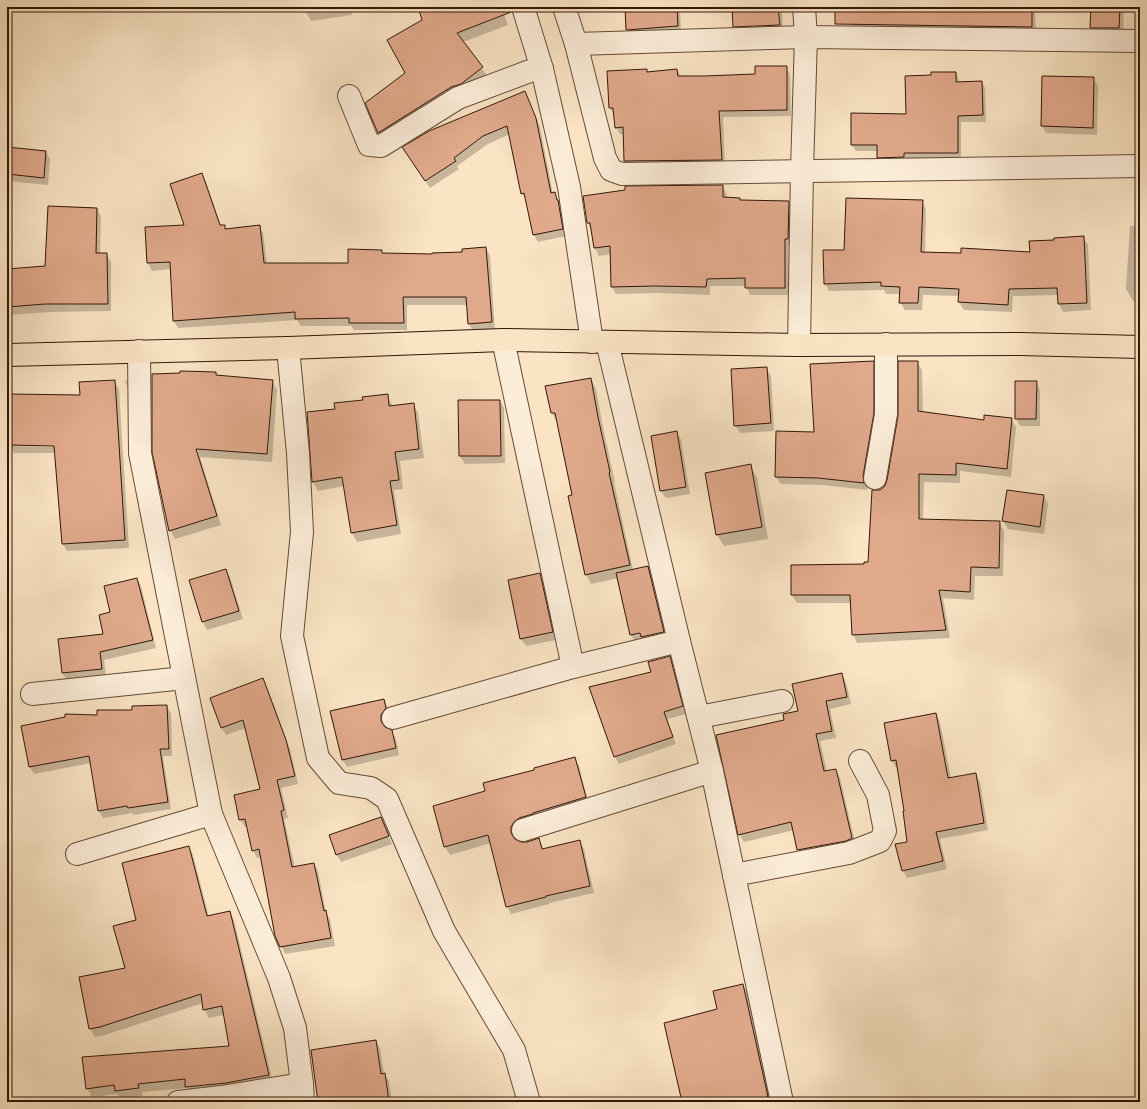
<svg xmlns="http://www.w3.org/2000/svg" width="1147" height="1109" viewBox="0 0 1147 1109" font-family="'IM FELL French Canon',serif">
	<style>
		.shadow { fill: #0003; fill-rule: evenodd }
		.building { fill: #e0a98c; stroke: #321608 }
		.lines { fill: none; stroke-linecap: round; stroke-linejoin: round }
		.minor-casing { stroke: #644a37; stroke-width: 24 }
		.major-casing { stroke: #321608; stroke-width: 24 }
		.minor { stroke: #fcedd9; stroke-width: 22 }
		.major { stroke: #fae4c4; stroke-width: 22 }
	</style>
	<rect width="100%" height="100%" fill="#fae4c4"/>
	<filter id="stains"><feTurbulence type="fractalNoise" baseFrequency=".005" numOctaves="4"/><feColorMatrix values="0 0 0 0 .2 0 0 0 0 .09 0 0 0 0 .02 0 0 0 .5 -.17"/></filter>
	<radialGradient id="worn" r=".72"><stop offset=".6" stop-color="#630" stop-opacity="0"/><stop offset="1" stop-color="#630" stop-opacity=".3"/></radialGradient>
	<g class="shadow">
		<path d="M303 7H350L352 15 311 21Z"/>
		<path d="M419 7H501L508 25 463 42 488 77 385 142 367 103 407 73 423 21Z"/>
		<path d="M626 7H680L681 33 631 37 627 30Z"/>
		<path d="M733 7H782L783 33 738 34 734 26Z"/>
		<path d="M852 7H1035L1036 35 856 32 851 24Z"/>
		<path d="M1092 7H1124L1123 35H1095L1091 28Z"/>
		<path d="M786 67 790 74 791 116 723 117 725 167 629 168 625 161 624 134H620L616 127 615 115H614L610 108 646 70 648 72 677 70 681 77 756 74Z"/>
		<path d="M956 73 959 80V83L982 82 985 88 986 122H961V160L882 164 878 157V151H856L852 145 907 115 932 76Z"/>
		<path d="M1093 78 1098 86 1097 135 1046 133 1042 126Z"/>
		<path d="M525 93 540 127 553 194 555 193 562 209 566 236 538 242 534 235 527 202 522 193 510 134 488 144 457 166 459 169 430 188 408 155Z"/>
		<path d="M7 148 46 152 50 159 48 185 7 181Z"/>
		<path d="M202 174 206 182 221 226H224L226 230 259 226 263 233 267 264H349L381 251 383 254 433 255 463 253 486 248 490 256 495 330 473 331 469 324 467 305H407V330H354L351 326H301L297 320 178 328 174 321 171 269 152 271 148 263 146 228 185 226Z"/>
		<path d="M722 186 727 194V198L740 199 741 201 788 202 793 209 792 246H788L789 295H750L746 286H710V295L659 293 616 294 612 287 611 254 599 256 595 248 592 231 588 223 584 197Z"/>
		<path d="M922 201 926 209 925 253H1031L1056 241 1083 237 1088 245 1091 310 1063 312 1059 304 1058 295 1013 296 1012 312 964 310 959 302 960 296 923 295 922 310H905L900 302V294H886L884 290 829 291 825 283 845 251Z"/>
		<path d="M97 209 101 217 100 254H106L111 262V311L50 312 8 315 7 324V261L8 270 46 267Z"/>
		<path d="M1130 226 1140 227V301H1133L1126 289Z"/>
		<path d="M873 362 877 370V421L867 484V490L823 485 781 484 776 477 815 433Z"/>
		<path d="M917 362 922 370 923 413 984 421 1011 419 1016 427 1011 477 960 471V483L924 482 923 520 999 522 1004 531 1003 576H975L974 600 943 598 950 638 857 643 853 634 851 603H797L792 595 869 563 880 491 886 486Z"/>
		<path d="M766 368 771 376 774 431 740 433 735 425Z"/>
		<path d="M216 373 218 376 272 381 277 390 272 462 200 457 221 525 175 539 170 530Z"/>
		<path d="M591 379 596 389 603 427 615 482H614L633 570 648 567 652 575 668 639 635 642 631 635 619 578 591 584 586 574 573 496 557 422 552 413Z"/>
		<path d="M126 380 131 388V396L125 381Z"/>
		<path d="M114 381 119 389 129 548 67 551 63 544 56 453H14L9 444 10 460 7 461V434L10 439 81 396ZM13 444 59 445V447L13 446Z"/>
		<path d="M1036 382 1040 390V426H1020L1016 418Z"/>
		<path d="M387 395 393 406 413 404 418 413 424 458 400 461 403 489 394 490 401 534 357 542 352 533 344 486 318 491 313 482 308 413 336 410 364 400Z"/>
		<path d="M459 401H500L504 408 505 463 465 464 460 456Z"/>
		<path d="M677 433 681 440 690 494 666 498 661 491Z"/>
		<path d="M750 466 757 477 768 539 724 546 717 535Z"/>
		<path d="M1007 491 1044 496 1048 504 1044 534 1008 529 1003 521Z"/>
		<path d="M226 570 230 577 243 619 207 630 203 622 190 580Z"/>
		<path d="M540 574 544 581 556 640 526 646 521 639 509 580Z"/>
		<path d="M137 579 141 586 156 648 104 660 106 676 67 681 63 673 59 640 105 635 111 613Z"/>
		<path d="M669 657 674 664 686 714 667 719 676 744 619 764 615 757 591 688 652 672Z"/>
		<path d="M841 674 846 682 851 704 830 709 836 738 820 741 827 772 836 770 840 778 856 846 802 857 798 850 794 830 744 842 739 834 785 721 800 711Z"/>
		<path d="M262 679 267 687 290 749 298 784 281 788 288 818 284 819 295 868 314 864 318 871 326 913 330 919 335 946 285 954 281 946 261 857 257 858 253 850 248 826 245 827 240 819 261 790 246 728 226 735 221 727Z"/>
		<path d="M384 700 388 708 390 716 385 723V728L391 731 396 739 399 755 347 767 343 760Z"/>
		<path d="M166 706 171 713 172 756H163L171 809 133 815 132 813 103 818 99 811 91 763 34 774 30 767 98 716Z"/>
		<path d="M936 714 940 722 951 778 975 774 980 782 988 830 940 839 947 869 907 878 903 870 908 843 905 811 898 768 897 769 892 761 885 724Z"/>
		<path d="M7 739 10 754 7 755Z"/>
		<path d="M574 758 579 766 589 805 515 836V841L520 843H527L539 839 544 850 579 841 584 849 594 893 549 903V904L511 914 507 906 491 843 450 855 445 847 434 806 486 792 535 771Z"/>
		<path d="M381 818 392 844 341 862 337 855 330 836Z"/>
		<path d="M189 847 193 855 209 917 230 912 234 920 273 1083 191 1095 187 1088 142 1092 143 1096 120 1099 117 1094 92 1097 87 1088 230 1047 224 1015 209 1018 204 1009 203 1003 105 1035 95 1037 90 1029 126 968 138 921Z"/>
		<path d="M743 985 750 997 773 1102H683Z"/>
		<path d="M376 1041 380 1048 384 1074 389 1081 392 1102H319Z"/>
	</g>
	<g class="building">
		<path d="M418 7H511V12L457 33 483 67 461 84 451 87 378 133 365 103 405 73 387 40 422 20Z"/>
		<path d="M625 7H677L678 26 626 30Z"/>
		<path d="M732 7H778L780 25 733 27Z"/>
		<path d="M835 7H1032V27L835 24Z"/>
		<path d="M1091 7H1120L1119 28H1090Z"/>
		<path d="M755 66H787V110L719 111 722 160 624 161 623 127 615 128 613 108H609L607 71 647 69V72L677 69 678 76H704L755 74Z"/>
		<path d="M931 72H956V82L982 81 983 115 958 116V153H904V157L877 158V145H851V113L906 114 905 76 931 75Z"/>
		<path d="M1042 76 1094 77 1093 128 1041 126Z"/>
		<path d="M525 91 536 118 551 193 555 192 557 200H558L563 229 533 235 524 193 521 194 507 126 483 136 454 158 456 161 425 181 402 147 429 131Z"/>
		<path d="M7 147 46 151 44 178 7 174Z"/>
		<path d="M202 173 220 225H225V229L260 225 264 263H348V249L382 250V253L432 254V253L462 252V249L486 247 492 322 468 324 466 297H403L404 323H349V318L295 319V312L173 321 170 262 147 263 145 227 184 225 170 184Z"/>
		<path d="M723 185V197L740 198V200L789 201 788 239H785V288H745V278L707 279 706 287 655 286 611 287 610 246 594 248 590 223H587L583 196 625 190V186Z"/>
		<path d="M846 198 923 200 921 252 961 253V248L1030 252 1029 241 1054 240V238L1084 236 1087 303 1058 304 1057 288 1009 289 1008 305 958 302 959 289 919 287 918 303H899L900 287 881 286V282L824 284 823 250H844Z"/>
		<path d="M48 206 97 208 96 253H107L108 304H45L8 307 7 269 45 266Z"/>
		<path d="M874 361V413L863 476 864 483 818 478 775 477 776 431 814 432 810 364Z"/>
		<path d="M898 361H918V411L984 420V415L1012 418 1007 469 956 463V475L919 474V519L1000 521 999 568 971 567 970 592 939 590 946 630 852 635 850 595H791V565L864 564V562H868L872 490H880L885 486 887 480 898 416Z"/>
		<path d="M767 367 771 423 734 426 731 369Z"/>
		<path d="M180 371 216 372V375L273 380 267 454 196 449 217 516 169 531 152 452V374L180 373Z"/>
		<path d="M591 378 598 417 610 472 609 473 630 565 585 575 568 496 572 495 555 413H551L545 386Z"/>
		<path d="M115 380 125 540 62 544 54 446 9 445V394L80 395 79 382Z"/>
		<path d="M1015 381H1037L1036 419H1015Z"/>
		<path d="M388 394 389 406 414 403 419 449 395 452 399 480 390 481 397 525 351 533 342 477 312 482 307 412 335 409 334 403 363 400 362 397Z"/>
		<path d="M458 400H500L501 456H459Z"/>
		<path d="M677 431 686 487 660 491 651 436Z"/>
		<path d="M751 464 762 527 716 535 705 473Z"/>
		<path d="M1007 490 1044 495 1040 527 1002 521Z"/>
		<path d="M648 566 664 632 641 637 640 633 630 635 616 573Z"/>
		<path d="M226 569 239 611 202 622 189 580Z"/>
		<path d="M540 573 553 632 520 639 508 580Z"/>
		<path d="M137 578 153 640 100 652 102 669 62 673 58 639 103 634 99 615 110 612 104 586Z"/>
		<path d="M670 656 683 706 664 712 673 737 614 757 589 687 651 672 648 662Z"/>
		<path d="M842 673 847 697 826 701 832 731 816 734 824 771 836 769 852 838 846 841 797 850 791 822 738 835 716 735 784 720 783 714 798 711 792 684Z"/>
		<path d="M263 678 286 740 295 776 277 780 284 810 281 811 292 867 314 863 324 911 326 910 331 938 280 947 275 936 259 849 252 851 245 819 239 820 234 795 260 789 243 720 221 728 210 698Z"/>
		<path d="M384 699 386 708 381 715V721L385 727 392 730 396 748 342 760 330 711Z"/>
		<path d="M167 705 169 749H160L168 802 128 808 127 806 98 811 89 756 29 767 21 726 65 717V714L97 715V710H132V706Z"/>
		<path d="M936 713 948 778 976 773 984 823 936 832 943 861 902 871 895 844 907 842 903 811H904L896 760 891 761 884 723Z"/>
		<path d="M575 757 586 797 533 813V814L519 818 514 822 511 827V833L515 839 521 842H527L539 838 542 849 580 840 590 886 546 896V897L506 907 488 835 444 847 433 806 485 791 483 783 534 770V768Z"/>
		<path d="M381 817 389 836 336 855 329 835Z"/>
		<path d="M189 846 207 916 230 911 269 1075 226 1083 185 1087V1079L138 1084 139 1088 115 1091 114 1085 86 1089 82 1057 229 1046 222 1006 203 1010 201 994 100 1027 89 1029 79 977 125 968 113 926 136 920 122 863Z"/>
		<path d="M743 984 768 1097 746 1102H682L664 1023 717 1009 713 991Z"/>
		<path d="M376 1040 381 1074 385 1073 389 1102H318L311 1050Z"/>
	</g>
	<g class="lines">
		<g class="minor-casing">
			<g id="minor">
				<path d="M523 7 542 69 569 187 592 342"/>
				<path d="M564 7 576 44 605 158 611 170 622 174 1140 166"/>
				<path d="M576 44 806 37 1140 41"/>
				<path d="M349 96 369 145 381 146 458 98 530 71 542 69"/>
				<path d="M503 340 573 667"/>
				<path d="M607 342 679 641 712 771 782 1102"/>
				<path d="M799 345 802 170 806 37 804 7"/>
				<path d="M288 348 298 453 302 532 292 636 318 758 339 783 371 788 387 799 444 931 514 1050 529 1102"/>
				<path d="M139 351 140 453 211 814 279 978 295 1028 302 1084 303 1102"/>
				<path d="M875 478 886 414V344"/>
				<path d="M32 694 184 678"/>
				<path d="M699 717 782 701"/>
				<path d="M393 718 573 667 679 641"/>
				<path d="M523 830 712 771"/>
				<path d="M77 854 211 814"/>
				<path d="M734 875 849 853 880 841 885 831 878 795 860 761"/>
				<path d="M178 1102 221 1097 302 1084"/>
			</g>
		</g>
		<g class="major-casing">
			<path id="major" d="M7 355 288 348 503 340 799 345 1020 344 1140 347"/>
		</g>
		<use href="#minor" class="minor"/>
		<use href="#major" class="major"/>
	</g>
	<rect width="1147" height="1109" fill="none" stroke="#fae4c4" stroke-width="24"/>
	<rect x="8" y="8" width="1131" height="1093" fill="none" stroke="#321608" stroke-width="2"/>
	<rect x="12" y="12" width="1123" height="1085" fill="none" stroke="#321608"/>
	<rect width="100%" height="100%" filter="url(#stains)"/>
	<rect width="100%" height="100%" fill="url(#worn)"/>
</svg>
